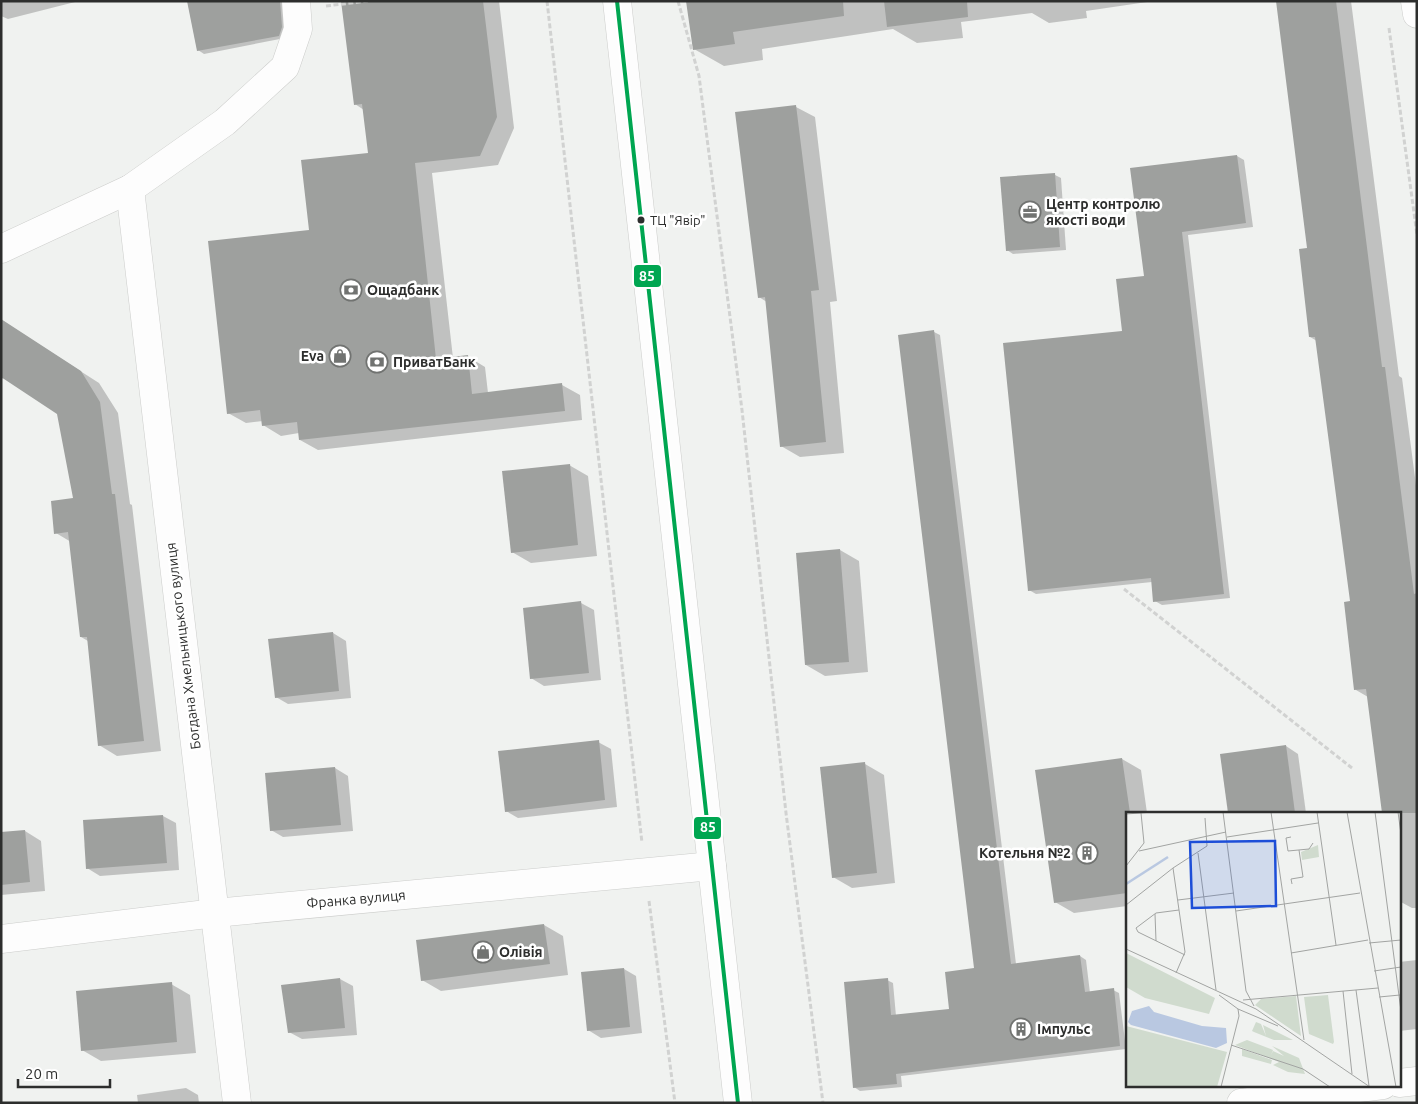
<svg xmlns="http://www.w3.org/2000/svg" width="1418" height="1104" viewBox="0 0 1418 1104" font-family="Ubuntu,sans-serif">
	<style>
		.shadow { fill: #0003 }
		.building { fill: #9ea09e }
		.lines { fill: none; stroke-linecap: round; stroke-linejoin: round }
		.minor-casing { stroke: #cccdcb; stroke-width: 29 }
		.path { stroke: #d1d2d1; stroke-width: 3; stroke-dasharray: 5 2.5; stroke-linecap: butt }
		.minor { stroke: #fdfdfd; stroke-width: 28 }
		.bus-1-casing { stroke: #fff; stroke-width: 8 }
		.bus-1 { stroke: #00a651; stroke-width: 4 }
		.bus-dot { fill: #2d2e2d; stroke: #fff; stroke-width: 2 }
		.labels { text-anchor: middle; stroke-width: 5; stroke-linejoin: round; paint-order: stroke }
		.bus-label { font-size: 13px; fill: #2d2e2d; stroke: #fff; text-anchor: start }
		.poi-label { font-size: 14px; font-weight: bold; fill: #2d2e2d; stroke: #fff; text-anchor: start }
		.street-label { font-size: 14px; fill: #2d2e2d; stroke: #fff }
		.inset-river { fill: none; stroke: #b9c8e1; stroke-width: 2.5 }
		.inset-road { fill: none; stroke: #a2a4a2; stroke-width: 1 }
		.view { fill: #1d4ed8; fill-opacity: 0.15; stroke: #1d4ed8; stroke-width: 2.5 }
		.inset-edge { fill: none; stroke: #2d2e2d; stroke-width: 2.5 }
		.line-badge { stroke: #fff; stroke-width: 2 }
		.badge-label { font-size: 14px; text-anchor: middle; font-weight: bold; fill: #fff }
	</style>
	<rect width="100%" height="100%" fill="#f0f2f0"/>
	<g class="shadow">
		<path d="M1 1H79L8 19 1 16Z"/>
		<path d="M189 1H285V38L204 54 198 50Z"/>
		<path d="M342 1H499L514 128 498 165 432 173 453 358 467 356 485 367 488 393 562 385 580 395 582 420 318 450 300 440 299 433 281 436 263 425V421L246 423 228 413 310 231 369 154 364 110 355 104Z"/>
		<path d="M688 1H1154L1086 11 1087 18 1049 23 1032 13 961 22 963 38 917 43 893 29 762 49 763 60 724 66 694 49Z"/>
		<path d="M1278 1H1351L1399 376 1402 378 1417 493V908H1412L1399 901V813L1368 697 1356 690 1352 602 1317 341 1310 337 1309 249Z"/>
		<path d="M796 107 815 117 837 301 830 302 844 453 800 457 781 446 767 302 759 297Z"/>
		<path d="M1237 156 1244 160 1253 227 1188 235 1230 598 1162 605 1155 601 1152 582 1036 594 1029 590 1145 277Z"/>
		<path d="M1055 175 1061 178 1066 250 1013 254 1007 250Z"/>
		<path d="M1 327 13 328 99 383 118 413 130 504 132 505 161 751 117 756 99 745 88 641 81 637 71 542 56 533 74 499 58 413 4 378 1 379Z"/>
		<path d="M934 332 940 335 1016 964 1080 956 1086 960 1090 993 1113 990 1119 993 1126 1049 901 1076 902 1087 860 1091 854 1087 887 980 893 983 896 1016 951 1010 976 969 899 336Z"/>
		<path d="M569 465 588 476 597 556 531 563 512 552Z"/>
		<path d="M840 550 859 561 868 672 825 676 806 665Z"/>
		<path d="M581 603 594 610 601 680 544 686 531 678Z"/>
		<path d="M333 633 346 641 351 698 288 704 276 697Z"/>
		<path d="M598 742 611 749 617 807 518 818 506 811Z"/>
		<path d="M1286 746 1298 754 1306 813H1229Z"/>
		<path d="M1122 759 1141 770 1147 813H1127V906L1074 913 1055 902Z"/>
		<path d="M865 764 884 775 895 883 852 888 833 877Z"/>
		<path d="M335 768 348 776 353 831 283 837 271 830 266 774Z"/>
		<path d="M163 816 176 823 179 870 100 876 87 868Z"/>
		<path d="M25 831 41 841 45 891 1 895V833Z"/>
		<path d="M544 925 563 936 568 975 441 991 422 980Z"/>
		<path d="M1417 960V1029L1399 1031V962Z"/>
		<path d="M624 969 636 976 642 1033 601 1038 588 1030Z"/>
		<path d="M340 979 353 986 357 1035 302 1039 289 1032Z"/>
		<path d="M171 984 190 995 196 1053 101 1061 82 1050Z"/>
		<path d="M186 1088 198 1095 199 1103H138L137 1095Z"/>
	</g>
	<g class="building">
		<path d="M187 1H280L282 27 279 36 197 51Z"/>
		<path d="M341 1H483L497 117 480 156 415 163 436 359 468 355 472 394 562 383 565 411 299 440 297 422 262 426 260 410 227 414 208 241 309 230 301 160 368 153 362 104 354 105Z"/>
		<path d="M686 1H843L844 16 733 32 735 44 693 50Z"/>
		<path d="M884 1H967L968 17 887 27Z"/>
		<path d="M1276 1H1336L1382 367H1385L1414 594 1417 593V813H1382L1366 689 1354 690 1344 602 1350 601 1315 337H1309L1299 249 1307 248Z"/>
		<path d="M796 105 819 290 811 291 826 442 780 447 765 297 758 298 735 112Z"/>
		<path d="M1237 155 1246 223 1182 232 1224 594 1153 602 1151 578 1028 591 1003 343 1122 331 1116 279 1144 276 1130 168Z"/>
		<path d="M1055 173 1060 247 1006 251 1000 177Z"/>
		<path d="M1 319 81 371 100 402 112 494H115L144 741 98 746 87 637H80L68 532 54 534 51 501 73 498 57 414 1 377Z"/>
		<path d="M934 330 1011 964 1080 955 1085 992 1114 988 1120 1046 896 1074 897 1084 853 1088 844 982 888 978 891 1015 949 1009 945 972 974 968 898 335Z"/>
		<path d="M570 464 578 545 511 553 502 471Z"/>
		<path d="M840 549 849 662 805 665 796 553Z"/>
		<path d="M581 601 589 673 530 679 523 608Z"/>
		<path d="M333 632 339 691 275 698 268 639Z"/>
		<path d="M599 740 605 800 505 812 498 751Z"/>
		<path d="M1286 745 1295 813H1228L1220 754Z"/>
		<path d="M1122 758 1130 813H1127V893L1054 903 1035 770Z"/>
		<path d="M865 762 877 873 832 878 820 767Z"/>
		<path d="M335 767 341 825 270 831 265 773Z"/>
		<path d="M163 815 167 863 86 869 83 820Z"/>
		<path d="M25 830 30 882 1 885V832Z"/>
		<path d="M544 924 550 964 421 981 416 940Z"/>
		<path d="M624 968 630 1027 587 1031 581 972Z"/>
		<path d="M340 978 345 1028 288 1033 281 985Z"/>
		<path d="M172 982 177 1042 81 1051 76 991Z"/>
	</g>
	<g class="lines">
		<g class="minor-casing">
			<g id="minor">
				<path d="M617 1 738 1103"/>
				<path d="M1415 1 1417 14"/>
				<path d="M130 189 237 1103"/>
				<path d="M1 249 130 189 225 122 285 67 298 29 296 1"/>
				<path d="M1 939 215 913 712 866"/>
				<path d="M1399 1083 1417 1081"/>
				<path d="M1241 1103 1383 1085"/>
			</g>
		</g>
		<g class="path">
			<path d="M547 1 642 843"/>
			<path d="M678 1 699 76 742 410 786 813 823 1103"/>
			<path d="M326 6 368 1"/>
			<path d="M1389 28 1417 235"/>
			<path d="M1124 589 1352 768"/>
			<path d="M649 901 675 1103"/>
		</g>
		<use href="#minor" class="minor"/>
		<g class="bus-1-casing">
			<path id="bus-1" d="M617 1 738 1103"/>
		</g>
		<use href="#bus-1" class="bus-1"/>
	</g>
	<defs>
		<g id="office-ring" transform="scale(1.125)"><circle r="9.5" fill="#fff" stroke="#717371" stroke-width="1.5"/><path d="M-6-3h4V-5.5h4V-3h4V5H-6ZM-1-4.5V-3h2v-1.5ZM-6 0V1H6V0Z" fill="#717371"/></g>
		<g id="bank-ring" transform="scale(1.125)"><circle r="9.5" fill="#fff" stroke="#717371" stroke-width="1.5"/><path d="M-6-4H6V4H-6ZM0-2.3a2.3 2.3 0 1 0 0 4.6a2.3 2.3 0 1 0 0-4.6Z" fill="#717371"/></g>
		<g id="shop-ring" transform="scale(1.125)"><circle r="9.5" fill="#fff" stroke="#717371" stroke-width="1.5"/><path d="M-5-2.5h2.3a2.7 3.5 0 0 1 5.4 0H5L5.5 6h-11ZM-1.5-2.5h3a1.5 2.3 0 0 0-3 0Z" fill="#717371"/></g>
		<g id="building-ring" transform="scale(1.125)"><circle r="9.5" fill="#fff" stroke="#717371" stroke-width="1.5"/><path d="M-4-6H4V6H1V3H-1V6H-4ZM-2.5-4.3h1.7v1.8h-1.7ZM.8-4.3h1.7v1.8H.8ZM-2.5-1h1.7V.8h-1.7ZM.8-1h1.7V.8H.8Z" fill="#717371"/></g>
	</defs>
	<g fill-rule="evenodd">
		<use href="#office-ring" x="1030" y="212"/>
		<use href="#bank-ring" x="351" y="290"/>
		<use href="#shop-ring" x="340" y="356"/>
		<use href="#bank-ring" x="377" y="362"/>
		<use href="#building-ring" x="1087" y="853"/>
		<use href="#shop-ring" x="483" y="952"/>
		<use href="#building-ring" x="1021" y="1029"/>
	</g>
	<circle class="bus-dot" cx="641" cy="220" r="4.5"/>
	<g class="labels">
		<g class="bus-label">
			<text x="650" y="225">ТЦ "Явір"</text>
		</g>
		<g class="poi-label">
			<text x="1046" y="209">Центр контролю<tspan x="1046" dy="16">якості води</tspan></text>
			<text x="367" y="295">Ощадбанк</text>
			<text x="324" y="361" text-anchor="end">Eva</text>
			<text x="393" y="367">ПриватБанк</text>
			<text x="1071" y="858" text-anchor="end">Котельня №2</text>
			<text x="499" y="957">Олівія</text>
			<text x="1037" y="1034">Імпульс</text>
		</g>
		<g class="street-label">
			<text transform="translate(183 646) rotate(-97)" y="5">Богдана Хмельницького вулиця</text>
			<text transform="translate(356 899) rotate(-5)" y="5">Франка вулиця</text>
		</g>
	</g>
	<g transform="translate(1126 812)">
		<rect width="275" height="275" fill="#f0f2f0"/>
		<path d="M192 33 193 45 176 48 175 40ZM0 141 89 186 83 202 19 186 0 175ZM202 183 208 230 207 232 183 222 178 185ZM170 184 175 224 129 193 135 187ZM130 210 135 212 140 224 137 213 167 228H148L128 220 126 219ZM0 214 101 240 91 275H0ZM121 228 147 238 145 243 147 239 158 244 146 234 173 246 179 262 162 260 147 253 153 250 109 233ZM116 237 146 248 145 252 116 244Z" fill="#d0dbce"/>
		<path d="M23 194 28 200 76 214 100 216 101 231 90 236 5 213 2 210 6 199Z" fill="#b9c8e1"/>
		<path class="inset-river" d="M0 72 42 45"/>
		<path class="inset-road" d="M97 0 120 179 128 194M145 0 178 228M191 0 210 133M221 0 270 275M249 0 275 199M272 0 275 22M0 2 27 0M101 25 192 11M165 25 160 26 162 39 183 37 187 31M13 39 100 20M72 41 90 178M0 54 18 31 15 1M47 56 59 140 50 161M166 72 165 67 177 65 173 38M52 88 108 81M0 93 47 56 81 34 79 6M53 98 30 101 10 116 12 120 59 143M110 99 234 81M29 102 30 129M243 131 275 128M0 137 130 197 244 275M165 141 242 128M248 159 275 155M230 178 243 274M217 179 226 262M93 183 112 197 152 214M253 185 274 183M117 188 252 176M105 233 177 257 204 275M95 275 113 204 112 197"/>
		<path class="view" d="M149 29 150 94 66 96 64 30Z"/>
		<rect width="275" height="275" class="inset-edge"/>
	</g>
	<g class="line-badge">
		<rect x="633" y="264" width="29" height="24" rx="5" fill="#00a651"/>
		<rect x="693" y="816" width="29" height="24" rx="5" fill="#00a651"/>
	</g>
	<g class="badge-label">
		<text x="647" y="281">85</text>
		<text x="708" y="832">85</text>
	</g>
	<rect width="1418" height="1104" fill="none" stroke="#2d2e2d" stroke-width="5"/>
	<path d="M18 1079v8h92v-8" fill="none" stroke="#2d2e2d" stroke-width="2.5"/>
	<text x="25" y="1079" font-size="15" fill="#2d2e2d" stroke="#ffffff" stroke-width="4" paint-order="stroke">20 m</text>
</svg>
